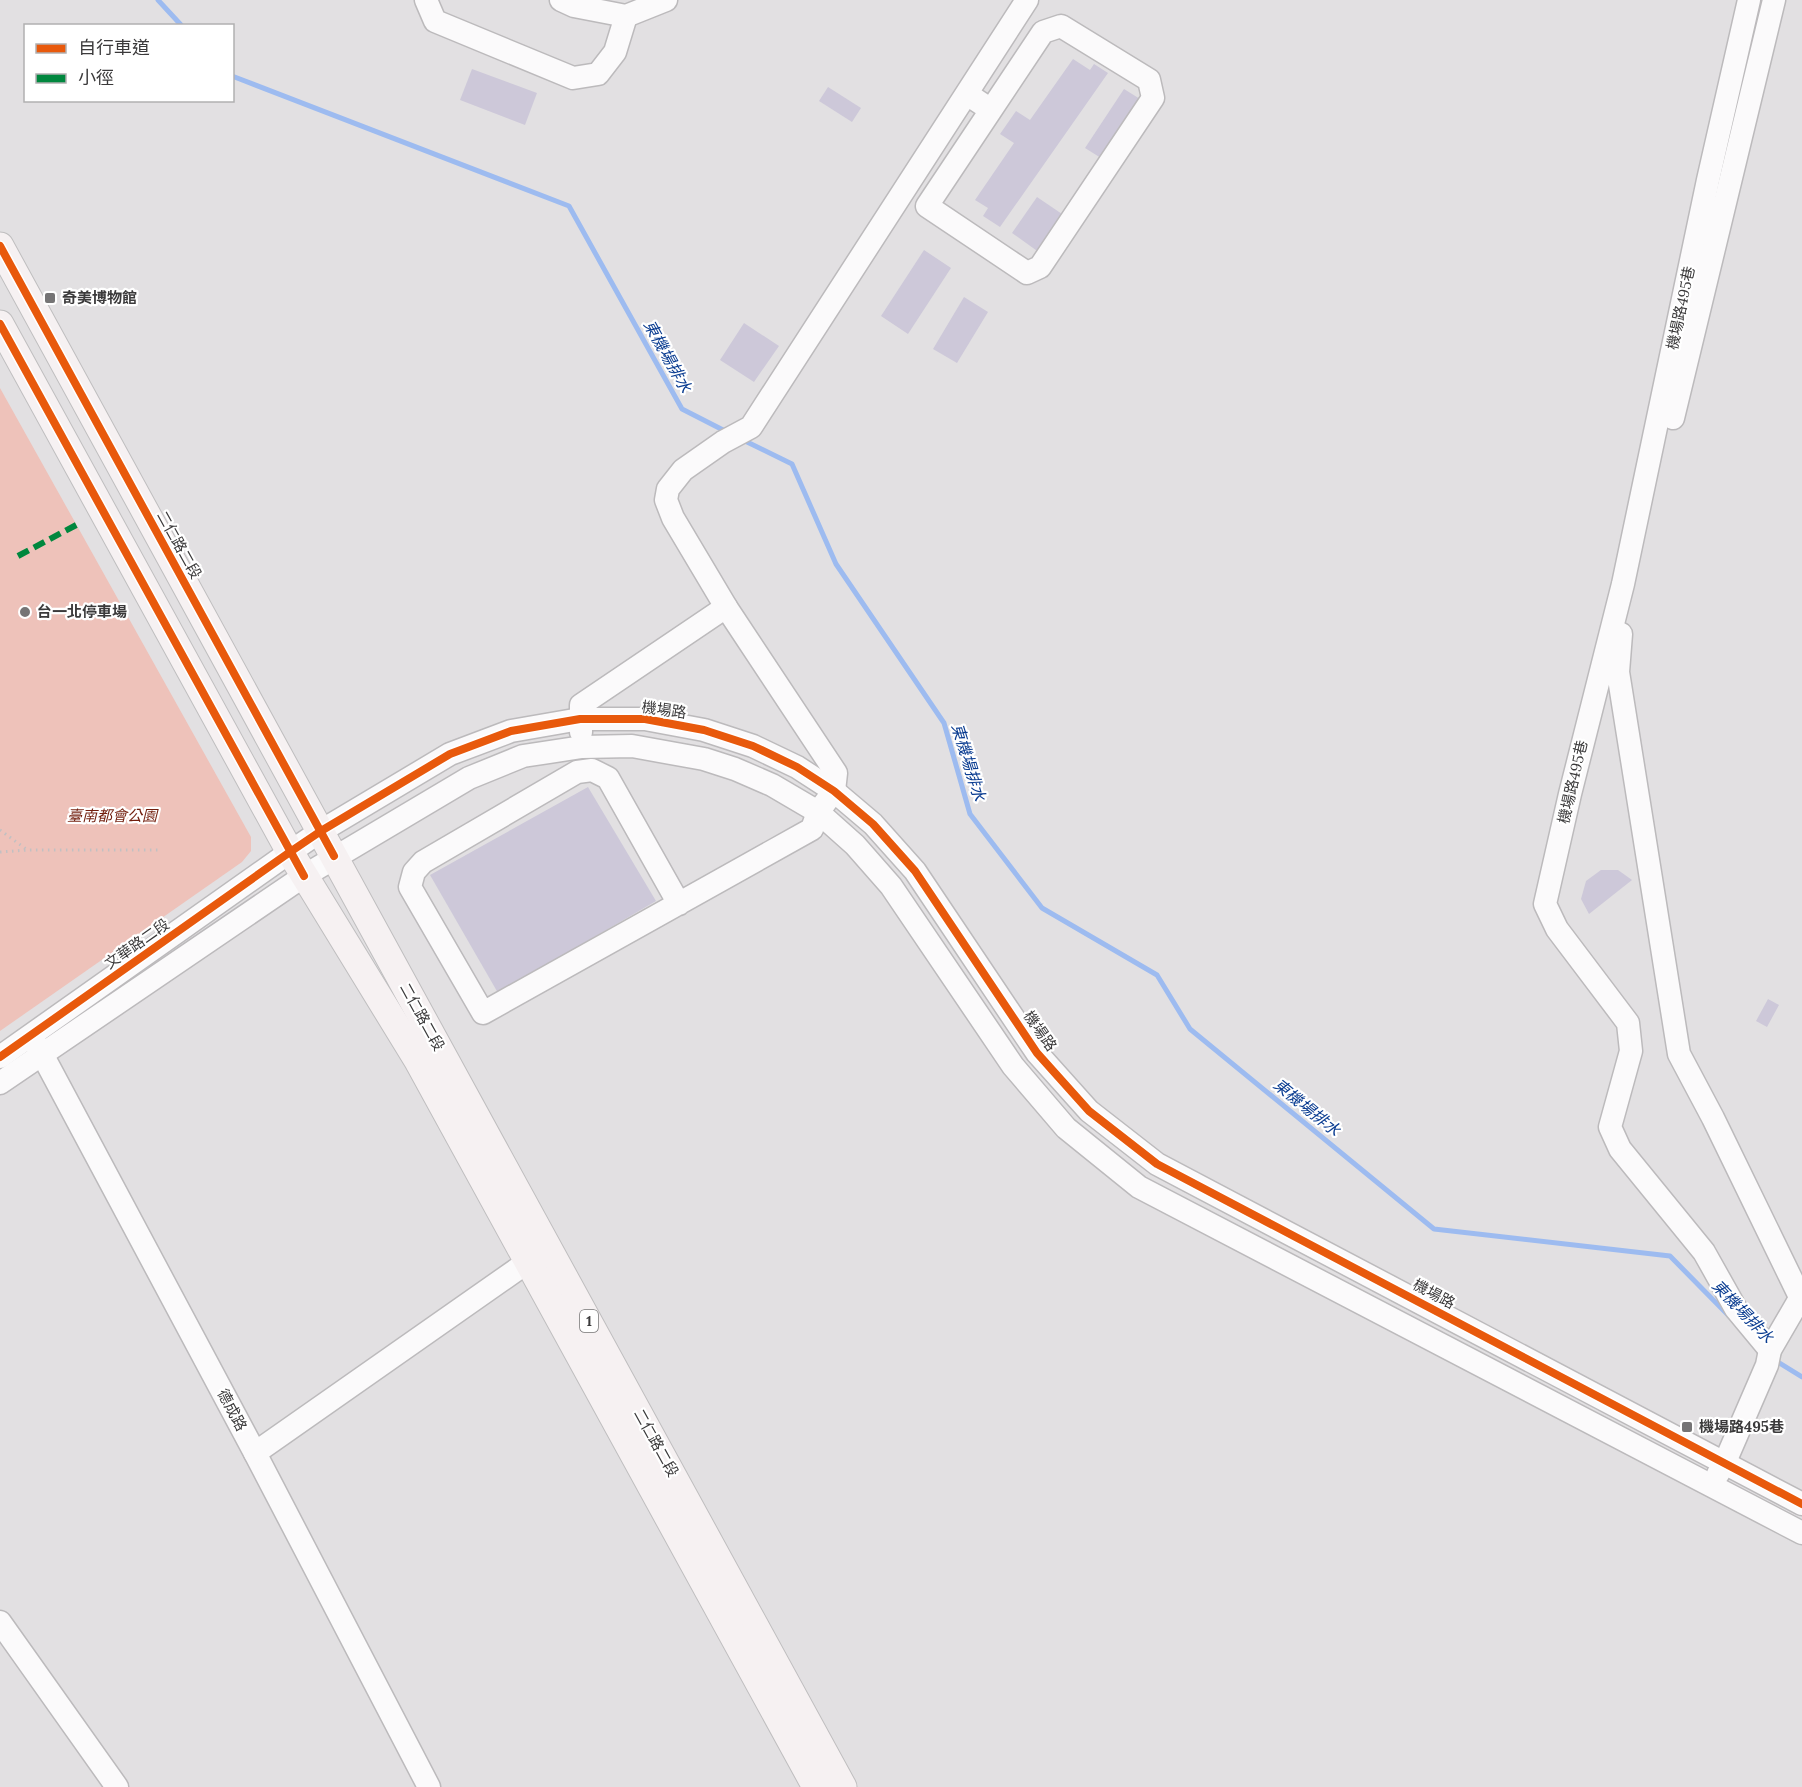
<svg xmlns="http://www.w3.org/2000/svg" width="1802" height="1787" viewBox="0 0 1802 1787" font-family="Lora,'Noto Sans TC',serif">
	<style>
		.green { fill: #eec2ba }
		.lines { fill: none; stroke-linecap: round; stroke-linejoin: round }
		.stream { stroke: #9dbbf0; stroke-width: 5 }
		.building { fill: #cdc8d9 }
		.minor-casing { stroke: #bcbabc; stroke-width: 25 }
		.major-casing { stroke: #bfbebf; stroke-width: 29 }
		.path { stroke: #c2c0c2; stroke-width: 3; stroke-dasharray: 1.5 4.5; stroke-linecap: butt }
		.minor { stroke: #fbfafb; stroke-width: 22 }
		.major { stroke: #f6f1f2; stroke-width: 27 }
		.quiet { stroke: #00873e; stroke-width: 6; stroke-dasharray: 12 6; stroke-linecap: butt }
		.cycleway-casing { stroke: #fff; stroke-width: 11 }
		.cycleway { stroke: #e8590c; stroke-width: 8 }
		.poi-dot { fill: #757475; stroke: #fff; stroke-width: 2 }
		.labels { text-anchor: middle; stroke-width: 4.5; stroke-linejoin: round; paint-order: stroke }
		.shield { fill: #fff; stroke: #767576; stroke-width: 1.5 }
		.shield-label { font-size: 14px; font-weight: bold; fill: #3b3a3b }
		.poi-label { font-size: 15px; font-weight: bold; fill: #3b3a3b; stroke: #fff; text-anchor: start }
		.street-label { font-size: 15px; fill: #3b3a3b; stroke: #fff }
		.park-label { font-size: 15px; font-style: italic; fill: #721e0d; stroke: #fff }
		.water-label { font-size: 16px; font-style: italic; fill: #0a3c91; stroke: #fff }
	</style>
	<rect width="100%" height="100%" fill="#e2e0e2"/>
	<path class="green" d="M0 388 251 837V851L242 862 0 1031Z"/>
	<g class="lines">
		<g class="stream">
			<path d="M158 0 182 26"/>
			<path d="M232 76 569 206 682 409 727 432"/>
			<path d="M743 440 792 464 836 564 944 723 970 814 1042 908 1157 975 1190 1029 1434 1229 1670 1256 1730 1317"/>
			<path d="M1773 1359 1802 1377"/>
		</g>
	</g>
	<g class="building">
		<path d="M1073 59 1090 70 1094 64 1108 73 1000 227 983 216 988 208 975 200 1014 143 1000 134 1016 111 1030 120Z"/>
		<path d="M472 69 537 93 525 125 460 100Z"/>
		<path d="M828 87 861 108 852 122 819 101Z"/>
		<path d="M1124 89 1140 99 1101 158 1085 148Z"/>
		<path d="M1037 197 1065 216 1040 253 1012 233Z"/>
		<path d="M924 250 951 268 908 334 881 316Z"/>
		<path d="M964 297 988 312 957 363 933 349Z"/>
		<path d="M744 323 779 346 754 382 720 360Z"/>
		<path d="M588 787 656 901 498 993 430 875Z"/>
		<path d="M1601 870H1618L1632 880 1589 914 1581 899 1586 881Z"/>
		<path d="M1768 999 1779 1005 1767 1027 1756 1021Z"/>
	</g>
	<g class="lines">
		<g class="minor-casing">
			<g id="minor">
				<path d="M426 0 435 21 573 78 598 74 615 52 626 16"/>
				<path d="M561 0 574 6 626 16 666 0"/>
				<path d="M1749 0 1708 180 1623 584 1570 794 1545 904 1557 929 1628 1023 1631 1051 1610 1127 1620 1149 1704 1252 1736 1309 1770 1350"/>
				<path d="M967 94 991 110 927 206 1027 273 1040 267 1153 98 1149 80 1061 26 1043 32 991 110"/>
				<path d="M1673 418 1774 0"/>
				<path d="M1621 634 1618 672 1679 1054 1713 1118 1802 1301"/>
				<path d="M581 732V705L726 607"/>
				<path d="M679 904 608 778 592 770 577 772 423 862 414 872 410 887 483 1013 812 829 818 812 834 791 836 773 726 607 673 518 666 500 668 489 683 470 723 442 751 427 1027 0"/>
				<path d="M34 1041 42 1054 255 1453 429 1787"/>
				<path d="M0 1057 290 852 321 831 450 754 511 731 580 719H645L704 730 753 746 797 767 834 791 873 824 915 871 1037 1053 1089 1111 1157 1164 1802 1504"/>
				<path d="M0 1083 304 876 469 778 523 756 582 747 632 746 704 759 735 769 772 785 818 812 855 845 891 886 1013 1066 1066 1128 1139 1187 1802 1533"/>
				<path d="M255 1453 529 1261"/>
				<path d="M1718 1474 1725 1462 1767 1365 1770 1350 1802 1295"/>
				<path d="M0 1622 117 1787"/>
			</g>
		</g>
		<g class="major-casing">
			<g id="major">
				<path d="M0 246 843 1787"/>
				<path d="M0 324 290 852 418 1061 816 1787"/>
			</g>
		</g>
		<g class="path">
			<path d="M0 830 26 849"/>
			<path d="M0 852 28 850H159"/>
		</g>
		<use href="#minor" class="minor"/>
		<use href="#major" class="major"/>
		<path class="quiet" d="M18 556 80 523"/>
		<g class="cycleway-casing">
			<g id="cycleway">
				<path d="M0 246 334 856"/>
				<path d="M0 324 304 876"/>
				<path d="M0 1057 290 852 321 831 450 754 511 731 580 719H645L704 730 753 746 797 767 834 791 873 824 915 871 1037 1053 1089 1111 1157 1164 1802 1504"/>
			</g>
		</g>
		<use href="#cycleway" class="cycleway"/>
	</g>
	<g class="poi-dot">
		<rect x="44" y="292" width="12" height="12" rx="3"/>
		<circle cx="25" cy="612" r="6"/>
		<rect x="1681" y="1421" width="12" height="12" rx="3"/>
	</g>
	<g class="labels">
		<rect class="shield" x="580" y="1310" width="18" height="22" rx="4.5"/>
		<g class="shield-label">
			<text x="589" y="1326">1</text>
		</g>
		<g class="poi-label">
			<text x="62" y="303">奇美博物館</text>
			<text x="37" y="617">台一北停車場</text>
			<text x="1699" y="1432">機場路495巷</text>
		</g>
		<g class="street-label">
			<text transform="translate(1681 308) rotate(-78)" y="5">機場路495巷</text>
			<text transform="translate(179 545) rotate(61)" y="5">二仁路二段</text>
			<text transform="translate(664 710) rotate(8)" y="5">機場路</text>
			<text transform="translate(1573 782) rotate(-77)" y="5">機場路495巷</text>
			<text transform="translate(137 944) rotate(-35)" y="5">文華路二段</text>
			<text transform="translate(422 1017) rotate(61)" y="5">二仁路二段</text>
			<text transform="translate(1040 1031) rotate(55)" y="5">機場路</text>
			<text transform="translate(1434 1294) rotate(28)" y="5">機場路</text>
			<text transform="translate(232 1410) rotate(62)" y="5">德成路</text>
			<text transform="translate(656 1443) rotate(61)" y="5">二仁路二段</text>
		</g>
		<g class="park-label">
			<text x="112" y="821">臺南都會公園</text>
		</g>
		<g class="water-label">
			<text transform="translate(668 356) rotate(61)" y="6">東機場排水</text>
			<text transform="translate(969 762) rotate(73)" y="6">東機場排水</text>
			<text transform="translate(1307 1107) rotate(39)" y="6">東機場排水</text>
			<text transform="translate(1743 1311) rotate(46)" y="6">東機場排水</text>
		</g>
	</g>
	<rect x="24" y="24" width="210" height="78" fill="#ffffff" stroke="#b1b0b1" stroke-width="1.5"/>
	<rect x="36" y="44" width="30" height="9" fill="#e8590c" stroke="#b1b0b1" stroke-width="1.5"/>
	<text x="78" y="54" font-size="18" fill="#3b3a3b">自行車道</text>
	<rect x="36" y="74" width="30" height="9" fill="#00873e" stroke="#b1b0b1" stroke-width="1.5"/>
	<text x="78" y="84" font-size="18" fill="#3b3a3b">小徑</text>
</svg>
